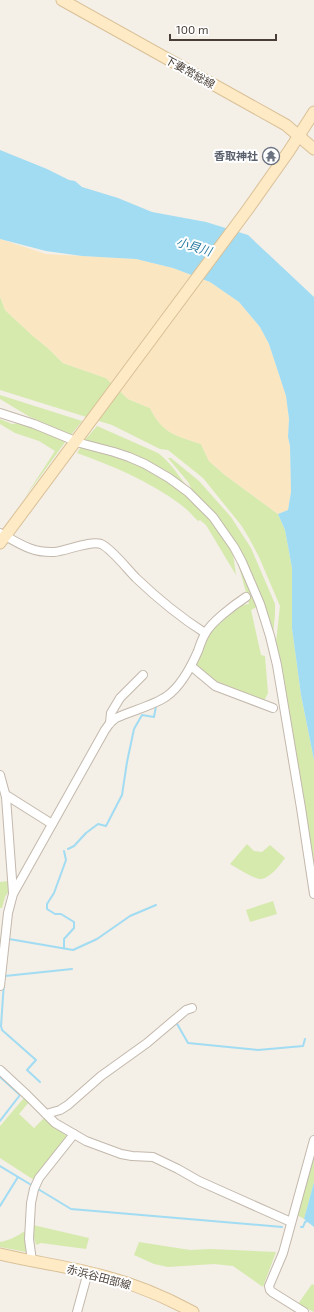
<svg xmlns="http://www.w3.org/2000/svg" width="314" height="1312" viewBox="0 0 314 1312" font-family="'Exo 2','Noto Sans JP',sans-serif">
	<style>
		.green { fill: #d6eaae }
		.sand { fill: #fae7c2 }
		.water { fill: #a1dcf3 }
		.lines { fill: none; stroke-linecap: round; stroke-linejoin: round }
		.stream { stroke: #a1dcf3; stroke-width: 2 }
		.street-casing { stroke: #c3b8ac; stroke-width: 10 }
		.secondary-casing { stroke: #d9c097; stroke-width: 13 }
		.street { stroke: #fff; stroke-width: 8 }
		.secondary { stroke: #ffeac6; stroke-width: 11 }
		.labels { text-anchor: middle; stroke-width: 4; stroke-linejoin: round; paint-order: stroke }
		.street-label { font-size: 11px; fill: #483e36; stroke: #fff }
		.worship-label { font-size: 11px; font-weight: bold; fill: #5b616d; stroke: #fff; text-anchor: end }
		.water-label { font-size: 12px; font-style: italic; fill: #267a9f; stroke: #fff }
	</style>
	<rect width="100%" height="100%" fill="#f4efe7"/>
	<g class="green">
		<path d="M0 296 5 310 32 335 49 349 63 363 106 378 128 399 150 408C163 434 175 435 201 444L209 461 225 475 278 514 285 530 292 568V628L301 695 314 760V878L276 642 280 606 259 557 249 538 241 525 203 478 168 450 160 449 112 425 0 390Z"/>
		<path d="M0 395 82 421 71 435 30 417 0 399Z"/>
		<path d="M0 419 12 424 21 423 66 441 25 497 55 451 39 441 15 433 0 424Z"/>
		<path d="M97 426 158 453C169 461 177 473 185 484L184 486 173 478 84 441Z"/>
		<path d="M81 447 101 452 138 465 180 489 212 518 232 547 236 575 206 525 200 520 198 521C192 515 187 509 180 504 149 481 113 466 77 453Z"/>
		<path d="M168 458H171L199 481 231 517 251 548 275 604V614L273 636 244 560 195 496 188 482Z"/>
		<path d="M236 555 257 607 251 610 261 655 265 656 268 693 264 701 209 678 194 665 209 634 234 610 242 605 249 604Z"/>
		<path d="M247 844 254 851 262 852 270 845 285 858C280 865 271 877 262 879 255 880 237 868 230 864Z"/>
		<path d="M9 881V891L5 897 2 908H0V882Z"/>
		<path d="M273 901 277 914 250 922 246 910Z"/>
		<path d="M24 1098 29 1102 19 1114 34 1128 45 1117 65 1135 68 1136 34 1180 0 1158V1126Z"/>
		<path d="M314 1151V1182L304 1219 297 1215Z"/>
		<path d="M33 1225 89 1238 86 1249 41 1243 36 1245 33 1234Z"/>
		<path d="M25 1231 26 1252 0 1247V1242C10 1240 16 1237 25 1231Z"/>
		<path d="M139 1242 190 1250 210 1249 276 1252 263 1287 233 1266 214 1264 168 1267 154 1264 134 1255Z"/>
		<path d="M312 1284 314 1285V1312L298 1304Z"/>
	</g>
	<path class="sand" d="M0 239 46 254 136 259 173 268 210 282 239 302 260 327 269 344 286 396 289 419 288 437 290 446 291 492 288 510 278 514 225 475 209 461 201 444C175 435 163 434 150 408L128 399 106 378 63 363 49 349 32 335 5 310 0 296Z"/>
	<g class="water">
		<path d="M0 150 47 169 69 180 75 181 82 187 118 198 152 212 206 222 248 235 314 297V760L301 695 292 628V568L285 530 278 514 288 510 291 492 290 446 288 437 289 419 286 396 269 344 260 327 239 302 210 282 173 268 136 259 82 256 46 251 0 239Z"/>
		<path d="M314 1182V1227L304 1219Z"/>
	</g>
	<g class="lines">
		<g class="stream">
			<path d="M68 849 74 846 86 833 98 824 106 826 122 795 127 762 134 729 142 715 154 717 156 706"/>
			<path d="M64 851 66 860 54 893 47 904V909L55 914H61L74 922V928L64 939V948"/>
			<path d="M9 939 73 950 97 939 130 916 156 905"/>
			<path d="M5 977V976L72 969"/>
			<path d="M4 982 1 1026 2 1030 36 1060 27 1070 40 1082"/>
			<path d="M176 1022 188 1043 258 1050 303 1046 305 1039"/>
			<path d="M0 1077 20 1095 0 1121"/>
			<path d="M0 1166 33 1186"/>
			<path d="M38 1189 71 1209 282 1227"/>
			<path d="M0 1206 18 1177"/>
			<path d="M301 1227H303L305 1222 314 1218"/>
		</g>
		<g class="street-casing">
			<g id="street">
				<path d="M0 413 34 424 80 443 114 452 129 457 145 464 169 478 188 492 213 517 234 547 242 562 260 604 270 636 277 665 301 808 314 894"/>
				<path d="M0 533C19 543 31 553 54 552 66 551 91 540 101 544 112 549 127 569 136 578 158 599 180 617 205 633"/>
				<path d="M191 666 215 686 273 708"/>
				<path d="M110 723 111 713 120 698 143 675"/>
				<path d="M0 775 6 797 13 893"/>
				<path d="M6 795 52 824"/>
				<path d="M0 986 8 913 13 894 105 730 110 723 116 718C131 711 155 705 167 696 181 686 191 667 198 651 200 645 202 639 205 634 211 622 234 605 246 597"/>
				<path d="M0 1070 27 1095 55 1123 86 1141 121 1154 132 1156 153 1157 178 1169 199 1181 291 1222"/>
				<path d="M46 1114 60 1110 68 1105 101 1076 147 1043 186 1010 192 1008"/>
				<path d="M32 1261 29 1239 31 1203 34 1189 39 1178 74 1134"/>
				<path d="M77 1312 88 1272"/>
				<path d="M304 1312 272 1292 270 1290 269 1286 283 1253 314 1140"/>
			</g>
		</g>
		<g class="secondary-casing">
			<g id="secondary">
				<path d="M62 0 286 125 314 149"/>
				<path d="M0 543 248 209 289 151 314 112"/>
				<path d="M0 1254C29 1261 59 1265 87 1272 124 1280 160 1294 193 1312"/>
			</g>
		</g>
		<use href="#street" class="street"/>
		<use href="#secondary" class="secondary"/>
	</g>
	<defs>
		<g id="temple-ring" transform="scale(0.9)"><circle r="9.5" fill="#fff" stroke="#6b7280" stroke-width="1.5"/><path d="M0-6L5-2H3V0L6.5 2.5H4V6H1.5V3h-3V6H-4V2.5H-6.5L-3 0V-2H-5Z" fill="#6b7280"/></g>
	</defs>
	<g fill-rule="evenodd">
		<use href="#temple-ring" x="271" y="156"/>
	</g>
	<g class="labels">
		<g class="street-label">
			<text transform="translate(190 72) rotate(29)" y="4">下妻常総線</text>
			<text transform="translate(99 1277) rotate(15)" y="4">赤浜谷田部線</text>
		</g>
		<g class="worship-label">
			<text x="258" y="160">香取神社</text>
		</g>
		<g class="water-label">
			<text transform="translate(194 247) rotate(17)" y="4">小貝川</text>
		</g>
	</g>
	<path d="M170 34v6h106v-6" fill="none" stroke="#483e36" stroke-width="2"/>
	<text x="176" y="34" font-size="12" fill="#483e36" stroke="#ffffff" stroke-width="3" paint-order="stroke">100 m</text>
</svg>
